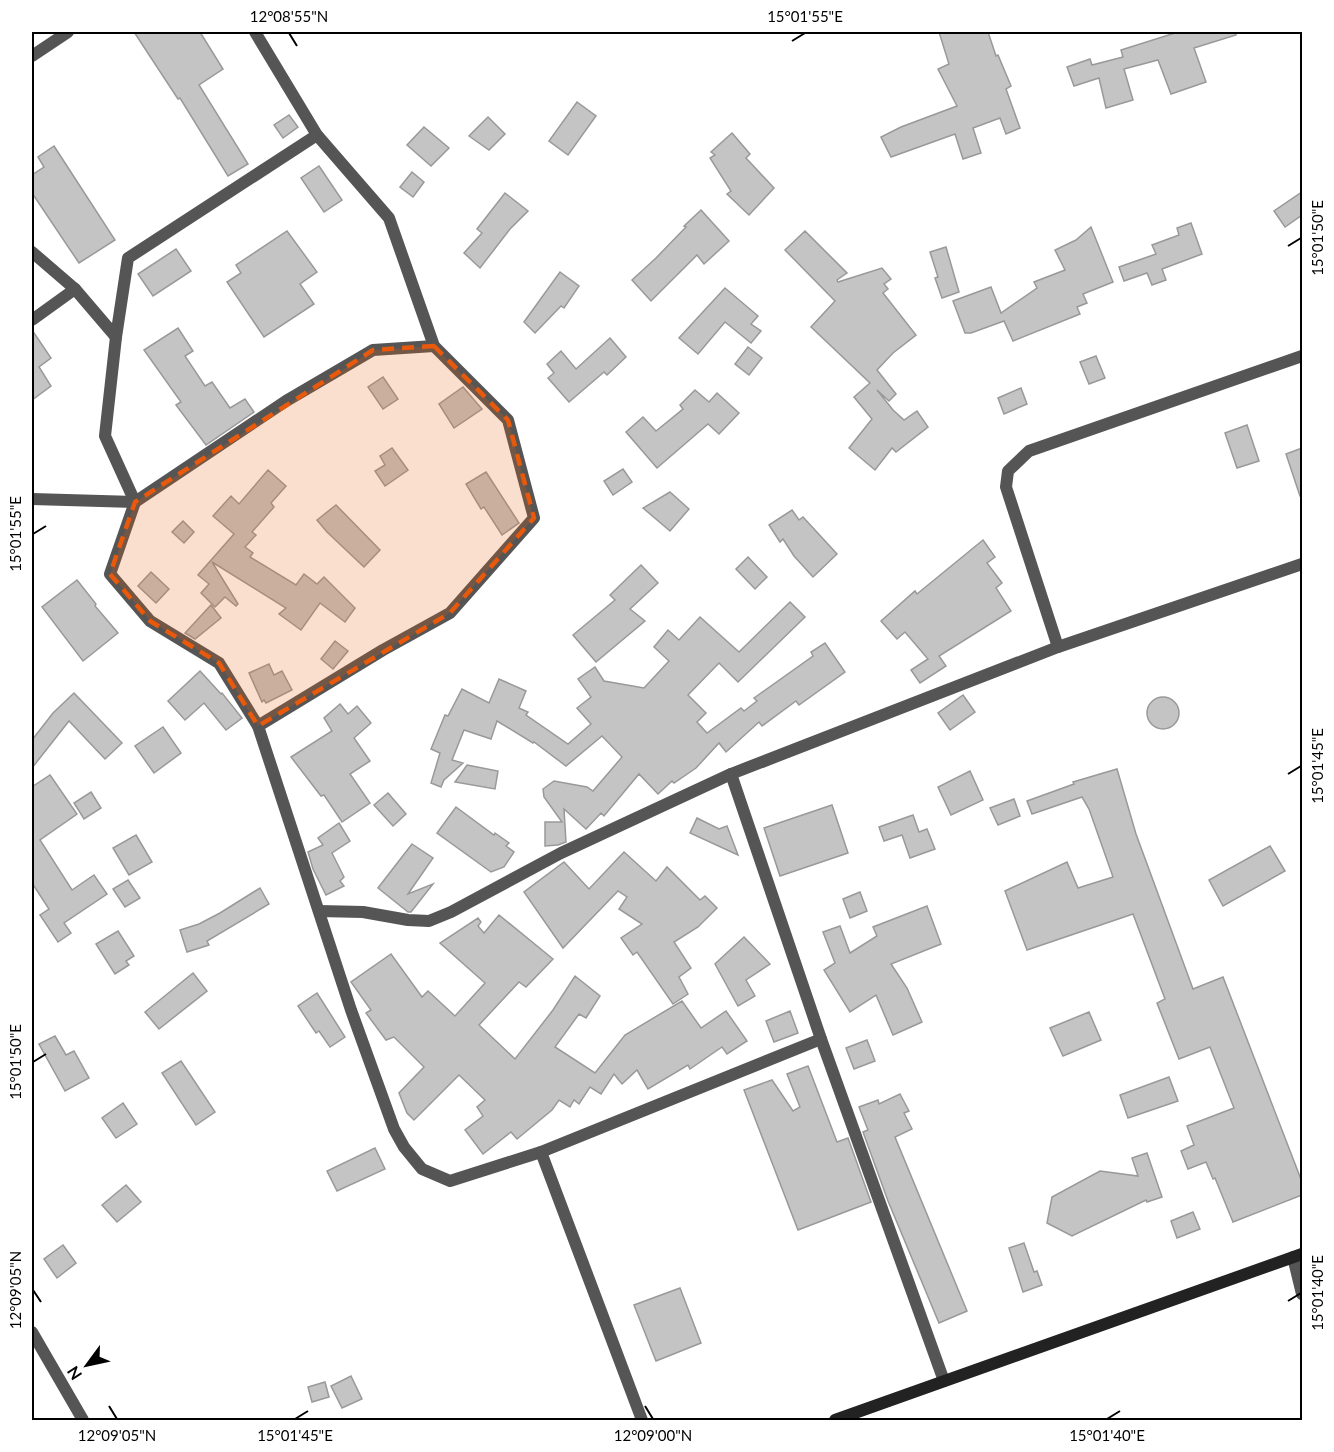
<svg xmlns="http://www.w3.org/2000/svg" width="1334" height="1452" viewBox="0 0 1334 1452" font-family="Lato,sans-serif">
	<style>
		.building { fill: #c4c4c4; stroke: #999; stroke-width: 1.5 }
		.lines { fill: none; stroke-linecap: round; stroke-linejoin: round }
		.minor { stroke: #555; stroke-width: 12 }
		.tertiary { stroke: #555; stroke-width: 12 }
		.secondary { stroke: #222; stroke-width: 12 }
		.marked { fill: #e8590c; fill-opacity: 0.2; stroke: #e8590c; stroke-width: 4.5; stroke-dasharray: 12 8; stroke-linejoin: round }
		.ticks { fill: none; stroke: #000; stroke-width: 2 }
		.neatline { fill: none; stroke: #000; stroke-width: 2 }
		.ticks-label { font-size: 15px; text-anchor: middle; fill: #000 }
	</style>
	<rect width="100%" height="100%" fill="#fff"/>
	<g class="building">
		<path d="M134 32H200L223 69 199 85 248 164 228 176 180 98 178 99Z"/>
		<path d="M939 32H988L996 56 998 55 1011 86 1006 89 1020 128 1006 134 1000 118 973 128 981 153 963 159 955 134 891 157 881 137 901 127 957 106 938 69 949 64Z"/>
		<path d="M1178 32H1236V35L1194 48 1206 82 1171 94 1158 60 1124 69 1133 100 1106 108 1099 78 1074 86 1067 67 1090 59 1092 65 1123 57 1121 50Z"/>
		<path d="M577 102 596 116 568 155 549 141Z"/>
		<path d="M289 115 298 127 283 138 274 125Z"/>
		<path d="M488 117 505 134 489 150 469 136Z"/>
		<path d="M424 127 449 148 431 166 407 145Z"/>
		<path d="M732 133 750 154 746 158 774 188 749 215 727 194 731 191 710 158 715 155 711 152Z"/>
		<path d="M54 146 115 240 79 263 32 193V175L44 167 38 157Z"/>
		<path d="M319 166 342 200 324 212 301 178Z"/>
		<path d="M412 172 424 182 413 197 400 187Z"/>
		<path d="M1302 192V215L1285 227 1274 211Z"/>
		<path d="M505 193 528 211 510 229 480 268 464 253 482 233 477 229Z"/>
		<path d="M701 210 729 241 704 264 697 255 651 301 632 280 656 258 686 227 684 226Z"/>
		<path d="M1191 223 1202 254 1162 269 1166 280 1152 285 1147 273 1124 281 1119 267 1156 254 1152 245 1179 235 1177 228Z"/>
		<path d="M1091 227 1113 282 1083 294 1087 303 1077 307 1080 314 1013 341 1004 321 971 333H965L953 301 991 287 1001 313 1037 288 1034 282 1065 270 1055 250 1076 240Z"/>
		<path d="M287 231 317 272 300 284 314 304 264 337 227 282 241 273 236 265Z"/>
		<path d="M805 231 847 273 837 280 838 282 882 268 891 279 884 284 888 289 883 293 916 335 893 353 877 370 896 394 889 401 877 390 893 410 904 420 917 411 928 427 896 452 892 448 875 470 849 448 872 419 854 397 870 383 811 327 835 301 785 250Z"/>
		<path d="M946 247 959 292 942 298 935 278 938 277 930 252Z"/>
		<path d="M176 249 191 271 153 296 138 274Z"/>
		<path d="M560 272 579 286 564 308 561 306 535 333 524 322Z"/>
		<path d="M725 288 758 316 751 324 761 331 751 343 725 322 698 354 679 338Z"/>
		<path d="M178 328 193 351 185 356 205 386 212 382 230 408 245 399 254 412 206 445 176 405 181 402 144 350Z"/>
		<path d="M32 330 51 358 39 367 51 386 32 400Z"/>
		<path d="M610 338 626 357 607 375 604 372 569 402 548 378 554 373 547 364 561 351 576 369Z"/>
		<path d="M748 347 762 358 749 375 735 364Z"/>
		<path d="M1096 356 1105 378 1089 384 1080 362Z"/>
		<path d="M383 377 398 399 383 409 368 387Z"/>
		<path d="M463 387 482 409 454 428 439 404Z"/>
		<path d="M1021 388 1027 404 1004 414 998 398Z"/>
		<path d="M695 390 709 402 717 393 739 413 719 434 708 424 657 468 626 432 643 417 656 431 683 409 680 405Z"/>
		<path d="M1247 425 1259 461 1237 468 1225 433Z"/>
		<path d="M392 448 408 470 385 486 375 471 385 465 380 456Z"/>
		<path d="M1302 448V496H1300L1286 454Z"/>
		<path d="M623 469 632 482 613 495 604 481Z"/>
		<path d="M268 470 286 486 271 503 274 507 252 532 256 535 245 547 253 553 250 557 296 585 304 574 317 584 324 577 355 608 345 622 320 603 301 630 279 614 286 608 212 562 238 604 236 606 225 597 215 607 201 593 209 584 198 575 234 534 213 516 231 496 239 504Z"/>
		<path d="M486 472 519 523 502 535 484 507 481 509 466 484Z"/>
		<path d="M670 492 689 509 670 531 643 508Z"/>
		<path d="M336 505 380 550 364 567 327 532 317 520Z"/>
		<path d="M792 510 799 520 803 517 837 554 813 577 794 556 783 539 780 542 769 525Z"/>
		<path d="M183 521 194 532 184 543 172 532Z"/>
		<path d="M983 540 995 557 987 563 1002 583 996 588 1011 611 939 656 946 666 920 683 911 670 928 659 905 632 897 639 881 621 915 591 917 594Z"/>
		<path d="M748 557 767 577 755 589 736 569Z"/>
		<path d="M641 565 658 583 630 609 645 621 596 662 573 635 615 600 610 595Z"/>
		<path d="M151 572 169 589 156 603 138 586Z"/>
		<path d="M77 580 96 604 95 606 118 633 83 661 42 607Z"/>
		<path d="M790 602 805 617 738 682 719 663 688 695 706 713 697 722 707 733 741 708 744 711 757 701 754 698 813 656 811 652 825 643 845 672 799 705 796 701 762 726 759 722 726 752 719 743 696 768 674 783 672 781 658 794 639 774 604 816 601 813 586 829 564 809 566 842 558 845 545 846V822H562L544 797 543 789 554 781 587 787 593 791 622 757 602 736 566 766 534 742 533 743 497 721 491 739 464 730 452 760 463 763 444 780 441 787 431 783 440 753 431 749 445 715 448 716 462 689 489 703 499 679 526 691 519 708 528 712 526 715 568 744 591 724 577 708 591 697 578 679 595 667 604 681 644 688 669 661 654 647 668 630 679 640 700 617 739 652Z"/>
		<path d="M211 605 221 618 195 639 185 633Z"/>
		<path d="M335 641 348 651 333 669 321 659Z"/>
		<path d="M269 664 274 675 282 671 292 690 266 703 264 700 262 702 249 673Z"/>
		<path d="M200 671 221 694 222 693 242 718 226 730 204 703 185 720 168 701Z"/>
		<path d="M74 693 122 743 105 759 69 721 32 768V740L53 713Z"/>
		<path d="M963 695 975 712 950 730 938 713Z"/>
		<circle cx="1163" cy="713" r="16"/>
		<path d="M340 704 348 714 357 706 371 723 354 738 370 761 350 774 370 803 342 822 324 795 321 796 291 757 332 731 324 718Z"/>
		<path d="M163 727 181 753 154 773 135 746Z"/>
		<path d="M467 765 498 771 495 789 455 782Z"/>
		<path d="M1117 769 1136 834 1193 989 1223 977 1302 1182V1195L1233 1222 1215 1178 1213 1179 1206 1162 1188 1169 1181 1151 1194 1145 1187 1126 1234 1108 1210 1047 1179 1059 1157 1003 1165 999 1133 914 1027 950 1005 891 1067 862 1078 888 1113 877 1089 809 1082 797 1032 814 1027 801 1074 784 1073 782Z"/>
		<path d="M970 771 983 800 951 815 938 787Z"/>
		<path d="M50 775 77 814 40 840 72 890 94 875 107 894 64 923 71 933 58 942 40 915 49 909 32 883V787Z"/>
		<path d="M91 792 101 808 84 819 74 803Z"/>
		<path d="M388 793 406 814 393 826 374 805Z"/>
		<path d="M1014 799 1020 816 998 825 990 808Z"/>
		<path d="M832 805 848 853 780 876 764 828Z"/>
		<path d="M456 807 494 835 495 833 509 843 506 846 514 852 504 867 491 872 437 833Z"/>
		<path d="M913 815 919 832 927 829 935 849 910 858 902 835 884 841 879 827Z"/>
		<path d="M697 818 719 829 727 826 738 855 690 833Z"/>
		<path d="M339 823 350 841 332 853 344 877 340 881 344 886 326 895 313 869 308 852 323 845 318 838Z"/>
		<path d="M136 835 152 862 129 875 113 848Z"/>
		<path d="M412 844 433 858 408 894 433 884 411 912H408L378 888Z"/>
		<path d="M1270 846 1285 871 1223 906 1209 880Z"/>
		<path d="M624 852 656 881 667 867 700 900 705 896 717 908 698 927 674 942 691 968 679 977 688 994 673 1004 637 952 633 955 621 938 642 924 619 909 627 897 618 891 563 948 524 892 564 862 589 889Z"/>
		<path d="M128 880 140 898 125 907 113 889Z"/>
		<path d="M260 888 269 904 207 941 209 945 187 952 180 930 199 924 220 913Z"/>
		<path d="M860 892 867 911 850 918 843 899Z"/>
		<path d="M927 906 941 944 891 964 907 988 922 1022 893 1035 876 995 850 1012 824 970 835 963 823 932 840 926 850 953 877 936 873 927Z"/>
		<path d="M499 915 553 959 526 987 519 982 479 1025 515 1059 553 1010 575 976 600 996 586 1018 579 1014 555 1047 595 1073 625 1035 682 1001 701 1028 726 1011 747 1041 727 1054 722 1047 690 1069 688 1065 648 1089 637 1070 622 1084 614 1074 601 1094 590 1087 579 1104 574 1100 570 1107 559 1100 552 1110 517 1139 511 1132 483 1154 465 1130 483 1116 477 1107 485 1100 459 1075 414 1120 407 1113 399 1093 424 1067 394 1037 386 1040 366 1013 371 1010 351 982 391 954 422 997 428 991 455 1016 485 983 440 943 478 918 481 922 478 926 484 933Z"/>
		<path d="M118 931 134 956 126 961 129 965 115 974 96 944Z"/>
		<path d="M744 937 770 964 746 980 755 996 738 1006 715 964Z"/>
		<path d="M193 973 207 991 159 1029 145 1012Z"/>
		<path d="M317 993 345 1037 330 1047 319 1031 316 1033 298 1006Z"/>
		<path d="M790 1011 798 1033 774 1042 766 1021Z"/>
		<path d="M1089 1012 1101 1040 1063 1056 1050 1028Z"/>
		<path d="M55 1036 66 1055 74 1051 89 1078 65 1091 39 1044Z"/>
		<path d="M867 1040 875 1061 854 1069 846 1048Z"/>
		<path d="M181 1061 215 1112 196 1125 162 1073Z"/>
		<path d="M808 1066 837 1142 848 1138 871 1202 798 1230 744 1090 772 1080 793 1111 800 1107 787 1074Z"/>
		<path d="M1169 1077 1178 1101 1128 1118 1120 1095Z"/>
		<path d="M900 1094 909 1111 904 1113 912 1129 895 1137 967 1311 939 1323 888 1201 863 1132 868 1130 859 1107 878 1100 879 1104Z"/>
		<path d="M123 1103 137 1124 116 1138 102 1118Z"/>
		<path d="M375 1148 385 1169 337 1191 327 1171Z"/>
		<path d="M1147 1153 1162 1197 1147 1202 1146 1200 1072 1236 1047 1223 1052 1197 1100 1171 1138 1176 1132 1158Z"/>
		<path d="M126 1185 141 1202 117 1222 102 1205Z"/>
		<path d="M1193 1212 1200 1229 1177 1238 1171 1221Z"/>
		<path d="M1024 1243 1034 1272 1037 1271 1042 1285 1023 1292 1009 1248Z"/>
		<path d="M63 1245 76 1263 57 1278 44 1259Z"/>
		<path d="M680 1288 701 1343 656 1361 634 1305Z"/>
		<path d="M351 1376 362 1399 342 1408 331 1386Z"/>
		<path d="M325 1382 329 1397 312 1402 308 1387Z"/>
	</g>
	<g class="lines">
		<g class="minor">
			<path d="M255 32 317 135 389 218 434 346 508 420 534 518 450 613 383 650 258 726"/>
			<path d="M32 56 68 32"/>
			<path d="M317 135 128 258 116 337 105 436 135 502 110 574 150 621 219 663 258 726 351 1010 394 1129 404 1147 422 1169 450 1181 541 1152 821 1039"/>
			<path d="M32 252 75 289 116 337"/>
			<path d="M32 320 75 289"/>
			<path d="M32 499 135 502 286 401 373 350 434 346"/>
			<path d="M1058 647 1006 487 1008 471 1029 451 1302 356"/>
			<path d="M731 774 821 1039 944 1381"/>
			<path d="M319 911 363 912 408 920 429 921 451 912 561 853 731 774 1058 647 1302 564"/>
			<path d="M541 1152 642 1420"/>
			<path d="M1293 1257 1302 1294"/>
		</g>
		<path class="tertiary" d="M32 1332 83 1420"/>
		<path class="secondary" d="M835 1420 1302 1254"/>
	</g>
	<path class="marked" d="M434 346 508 420 534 518 450 613 258 726 219 663 150 621 110 574 135 502 373 350Z"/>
	<path class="ticks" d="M289 33 297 46M792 41 805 33M1288 246 1301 238M33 534 46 526M1288 774 1301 766M33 1062 46 1054M33 1290 41 1302M1288 1301 1301 1293M109 1406 117 1419M645 1406 653 1419M295 1419 308 1411M1107 1419 1120 1411"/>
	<rect width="1334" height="1452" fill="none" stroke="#ffffff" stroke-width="66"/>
	<g transform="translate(87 1365) rotate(237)" stroke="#ffffff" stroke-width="4.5" paint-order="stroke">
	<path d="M0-4.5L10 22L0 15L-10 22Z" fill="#000000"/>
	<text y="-9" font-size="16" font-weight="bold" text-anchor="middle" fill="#000000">N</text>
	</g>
	<rect x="33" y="33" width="1268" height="1386" class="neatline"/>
	<g class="ticks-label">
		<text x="289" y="22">12°08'55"N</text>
		<text x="805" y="22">15°01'55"E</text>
		<text transform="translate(1318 238) rotate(-90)" y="5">15°01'50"E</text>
		<text transform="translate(16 534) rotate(-90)" y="5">15°01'55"E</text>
		<text transform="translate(1318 766) rotate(-90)" y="5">15°01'45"E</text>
		<text transform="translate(16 1062) rotate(-90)" y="5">15°01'50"E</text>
		<text transform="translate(16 1290) rotate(-90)" y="5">12°09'05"N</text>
		<text transform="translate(1318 1293) rotate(-90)" y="5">15°01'40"E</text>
		<text x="117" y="1441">12°09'05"N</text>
		<text x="295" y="1441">15°01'45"E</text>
		<text x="653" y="1441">12°09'00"N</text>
		<text x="1107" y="1441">15°01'40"E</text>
	</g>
</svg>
